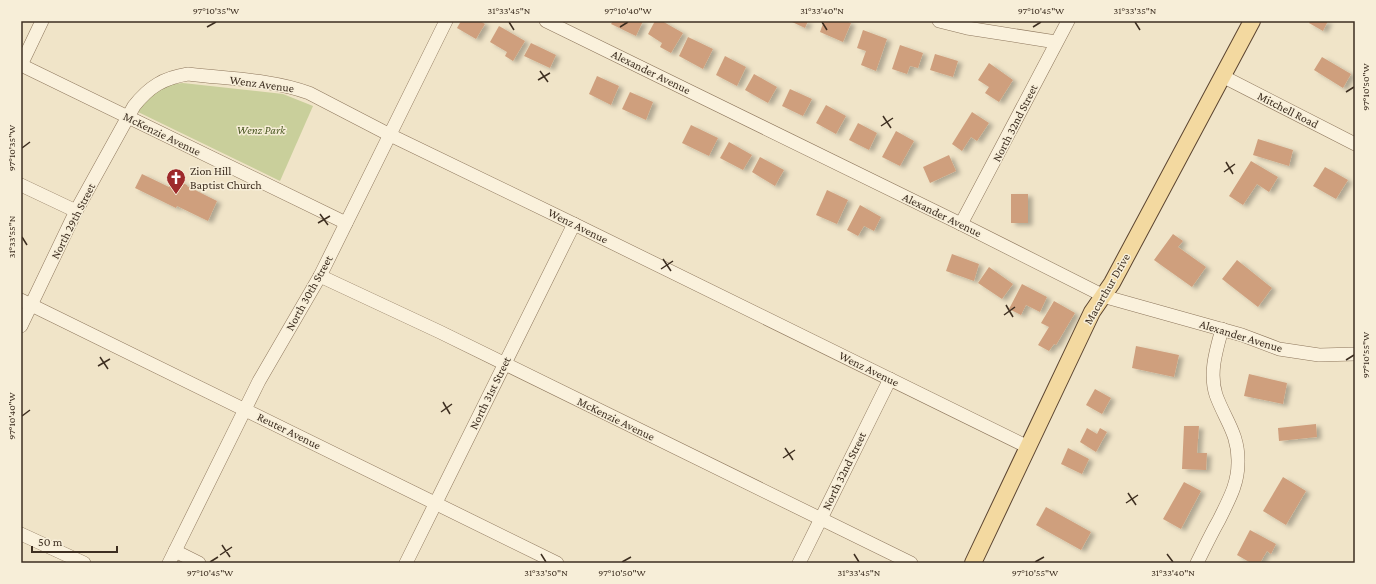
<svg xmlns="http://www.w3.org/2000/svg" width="1376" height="584" viewBox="0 0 1376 584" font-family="'Crimson Pro',serif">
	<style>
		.green { fill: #c9cf9b }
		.building { fill: #cf9f7d; filter: url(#shadow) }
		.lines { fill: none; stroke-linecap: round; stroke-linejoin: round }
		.minor-casing { stroke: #8d765c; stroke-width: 14 }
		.major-casing { stroke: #5b4430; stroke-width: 18 }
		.minor { stroke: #faf1dc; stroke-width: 13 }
		.major { stroke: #f3d9a0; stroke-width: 16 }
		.ticks { fill: none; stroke: #3d2e20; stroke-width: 1.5 }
		.labels { text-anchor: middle; stroke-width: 3; stroke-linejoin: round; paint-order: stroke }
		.street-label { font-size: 12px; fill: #3d2e20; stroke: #f7eed8 }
		.park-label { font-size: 12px; font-style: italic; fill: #4d5a26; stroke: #f7eed8 }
		.poi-label { font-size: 12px; fill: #3d2e20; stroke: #f7eed8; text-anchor: start }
		.neatline { fill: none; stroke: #3d2e20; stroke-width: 1.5 }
		.ticks-label { font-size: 10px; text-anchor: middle; fill: #3d2e20 }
	</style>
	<defs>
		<filter id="shadow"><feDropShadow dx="4.5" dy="2.5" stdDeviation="2" flood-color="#0004"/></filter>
	</defs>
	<rect width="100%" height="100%" fill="#f0e4c8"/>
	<path class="green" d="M183 83 283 94 313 106 280 181 136 111 162 85Z"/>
	<g class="building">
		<path d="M461 21H480L485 24 476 39 457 28Z"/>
		<path d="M613 21H643L636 36 611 24Z"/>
		<path d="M655 21H662L683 33 671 53 660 47 662 43 648 34Z"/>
		<path d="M790 21H808L805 28Z"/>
		<path d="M824 21H846L851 23 843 42 820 32Z"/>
		<path d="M1310 21H1328L1323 31 1309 23Z"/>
		<path d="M499 26 525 41 513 61 505 56 507 52 490 42Z"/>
		<path d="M863 30 887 39 876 71 861 65 866 51 857 48Z"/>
		<path d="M688 37 713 49 703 69 679 56Z"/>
		<path d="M531 43 556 55 550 68 524 56Z"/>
		<path d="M900 45 923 53 918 68 910 66 907 74 892 69Z"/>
		<path d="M935 54 958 61 953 77 930 70Z"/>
		<path d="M725 56 746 67 737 86 716 75Z"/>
		<path d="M1322 57 1351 74 1343 88 1314 70Z"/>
		<path d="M989 63 1013 80 999 102 985 93 989 87 978 80Z"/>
		<path d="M754 74 777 87 768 103 745 90Z"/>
		<path d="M597 76 619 86 611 105 589 94Z"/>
		<path d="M790 89 812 99 803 116 782 106Z"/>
		<path d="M630 92 653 102 646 120 622 109Z"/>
		<path d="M826 105 846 116 836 134 816 123Z"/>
		<path d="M972 112 989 123 977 141 971 137 962 151 952 144Z"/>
		<path d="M858 123 877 133 869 150 849 140Z"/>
		<path d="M691 125 718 138 709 156 682 143Z"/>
		<path d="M896 131 914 141 900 166 882 157Z"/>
		<path d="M1258 139 1293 150 1289 166 1253 155Z"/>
		<path d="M729 142 752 155 743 170 720 158Z"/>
		<path d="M949 155 956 171 930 183 923 167Z"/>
		<path d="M760 157 784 170 775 186 752 172Z"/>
		<path d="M1251 161 1278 177 1269 192 1257 184 1243 205 1229 196Z"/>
		<path d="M1325 167 1348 180 1336 199 1313 186Z"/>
		<path d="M142 174 169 187 173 178 187 185V186L217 201 208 221 177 206 176 208 135 188Z"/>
		<path d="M827 190 848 200 837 224 816 215Z"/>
		<rect x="1011" y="194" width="17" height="29"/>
		<path d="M860 205 881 217 874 231 864 226 858 236 847 230Z"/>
		<path d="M1173 234 1183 241 1178 247 1206 267 1192 287 1154 260Z"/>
		<path d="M952 254 979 264 974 281 946 271Z"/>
		<path d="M1237 260 1272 288 1258 307 1222 279Z"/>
		<path d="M989 267 1013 284 1002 299 978 283Z"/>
		<path d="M1022 284 1047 297 1040 312 1026 305 1021 315 1009 309Z"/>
		<path d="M1054 301 1075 313 1056 345 1054 344 1049 351 1038 345 1049 327 1041 323Z"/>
		<path d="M1136 346 1179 355 1174 377 1132 368Z"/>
		<path d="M1249 374 1287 383 1283 404 1244 396Z"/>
		<path d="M1095 389 1111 398 1102 414 1086 405Z"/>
		<path d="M1316 424 1317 437 1279 441 1278 428Z"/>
		<path d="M1184 426H1199L1197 453H1207L1206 470 1182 469Z"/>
		<path d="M1087 428 1097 434 1100 428 1107 432 1096 452 1080 442Z"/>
		<path d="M1068 448 1089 459 1082 474 1061 464Z"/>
		<path d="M1283 477 1306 491 1286 525 1263 511Z"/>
		<path d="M1184 482 1201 491 1181 529 1163 519Z"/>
		<path d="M1046 507 1091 532 1081 550 1036 525Z"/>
		<path d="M1250 530 1276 544 1271 554 1267 551 1260 563H1251L1237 555Z"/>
	</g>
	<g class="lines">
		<g class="minor-casing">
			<g id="minor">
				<path d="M546 21 961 224 1106 297 1242 335 1279 349 1319 355 1355 354"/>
				<path d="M939 21 967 28 1056 42"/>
				<path d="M21 65 346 223"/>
				<path d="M21 65 42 21"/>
				<path d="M1222 76 1355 144"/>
				<path d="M21 185 76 211"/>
				<path d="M961 224 1068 21"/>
				<path d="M320 276 440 332 911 563"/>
				<path d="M21 300 557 563"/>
				<path d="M21 326 76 211 134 106C149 87 163 78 188 74 228 79 271 79 309 93L390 135 574 224 1028 447"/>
				<path d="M21 534 84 563"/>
				<path d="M175 551 199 563"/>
				<path d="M169 563 259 381 320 276 446 21"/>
				<path d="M406 563 574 224"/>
				<path d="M799 563 890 379"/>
				<path d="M1197 563C1204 549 1211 534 1219 520 1228 501 1238 485 1238 463 1239 434 1225 420 1216 395 1209 373 1216 351 1222 329"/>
			</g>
		</g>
		<g class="major-casing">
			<path id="major" d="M973 563 1092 312 1112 283 1252 21"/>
		</g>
		<use href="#minor" class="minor"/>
		<use href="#major" class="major"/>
	</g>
	<path class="ticks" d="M509 22 514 30M822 22 827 30M1135 22 1140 30M207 27 216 22M620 27 628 22M1033 27 1041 22M540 71 548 82M538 80 550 73M1346 92 1354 87M883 116 891 128M881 126 893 118M22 148 30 142M1226 162 1233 174M1224 172 1235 164M320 214 328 225M318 223 330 216M22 237 27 245M663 259 671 271M661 269 673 261M1006 305 1013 317M1004 315 1015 307M100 357 108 369M1346 360 1354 355M98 366 110 359M443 402 450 414M441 412 452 404M22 416 30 410M785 448 793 460M783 458 795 450M1128 493 1136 505M1126 503 1138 495M222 545 230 557M541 554 546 562M854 554 859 562M1167 554 1173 562M220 555 232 547M210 562 218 557M622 562 631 557M1035 562 1044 557"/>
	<defs>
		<g id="church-pin" transform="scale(1)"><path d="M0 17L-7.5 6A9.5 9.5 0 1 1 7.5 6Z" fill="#9e2a2b" stroke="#f7eed8"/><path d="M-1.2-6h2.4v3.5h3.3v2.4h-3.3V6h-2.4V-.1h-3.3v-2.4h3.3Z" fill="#fff"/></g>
	</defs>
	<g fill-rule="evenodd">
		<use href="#church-pin" x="176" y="178"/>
	</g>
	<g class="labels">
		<g class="street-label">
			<text transform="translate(651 72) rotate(26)" y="4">Alexander Avenue</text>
			<text transform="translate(262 84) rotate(8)" y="4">Wenz Avenue</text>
			<text transform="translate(1288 110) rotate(27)" y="4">Mitchell Road</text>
			<text transform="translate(1015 123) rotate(-63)" y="4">North 32nd Street</text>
			<text transform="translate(162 134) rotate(26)" y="4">McKenzie Avenue</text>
			<text transform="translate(942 215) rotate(26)" y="4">Alexander Avenue</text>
			<text transform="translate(73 221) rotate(-63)" y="4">North 29th Street</text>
			<text transform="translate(578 226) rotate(26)" y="4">Wenz Avenue</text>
			<text transform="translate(1107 289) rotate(-60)" y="4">Macarthur Drive</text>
			<text transform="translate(309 293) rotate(-61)" y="4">North 30th Street</text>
			<text transform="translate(1241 336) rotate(17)" y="4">Alexander Avenue</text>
			<text transform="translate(869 369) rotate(26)" y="4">Wenz Avenue</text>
			<text transform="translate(490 393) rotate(-64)" y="4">North 31st Street</text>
			<text transform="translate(616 419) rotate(26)" y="4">McKenzie Avenue</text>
			<text transform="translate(289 431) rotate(26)" y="4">Reuter Avenue</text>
			<text transform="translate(844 471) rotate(-64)" y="4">North 32nd Street</text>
		</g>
		<g class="park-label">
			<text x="261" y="134">Wenz Park</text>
		</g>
		<g class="poi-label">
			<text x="190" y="175">Zion Hill<tspan x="190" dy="14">Baptist Church</tspan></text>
		</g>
	</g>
	<rect width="1376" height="584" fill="none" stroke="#f7eed8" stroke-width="44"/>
	<path d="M32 546v6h85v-6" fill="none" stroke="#3d2e20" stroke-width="2"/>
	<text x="38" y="546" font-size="12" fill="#3d2e20" stroke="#f7eed8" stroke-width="3" paint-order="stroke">50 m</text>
	<rect x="22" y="22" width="1332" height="540" class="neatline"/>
	<g class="ticks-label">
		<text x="216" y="14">97°10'35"W</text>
		<text x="509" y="14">31°33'45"N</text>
		<text x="628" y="14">97°10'40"W</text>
		<text x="822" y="14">31°33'40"N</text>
		<text x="1041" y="14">97°10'45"W</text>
		<text x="1135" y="14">31°33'35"N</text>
		<text transform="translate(1365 87) rotate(-90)" y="4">97°10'50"W</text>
		<text transform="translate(11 148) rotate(-90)" y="4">97°10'35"W</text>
		<text transform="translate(11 237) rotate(-90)" y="4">31°33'55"N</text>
		<text transform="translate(1365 355) rotate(-90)" y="4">97°10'55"W</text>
		<text transform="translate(11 416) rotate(-90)" y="4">97°10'40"W</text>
		<text x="210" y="576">97°10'45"W</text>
		<text x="546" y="576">31°33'50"N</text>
		<text x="622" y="576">97°10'50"W</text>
		<text x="859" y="576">31°33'45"N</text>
		<text x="1035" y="576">97°10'55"W</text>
		<text x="1173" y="576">31°33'40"N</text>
	</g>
</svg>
